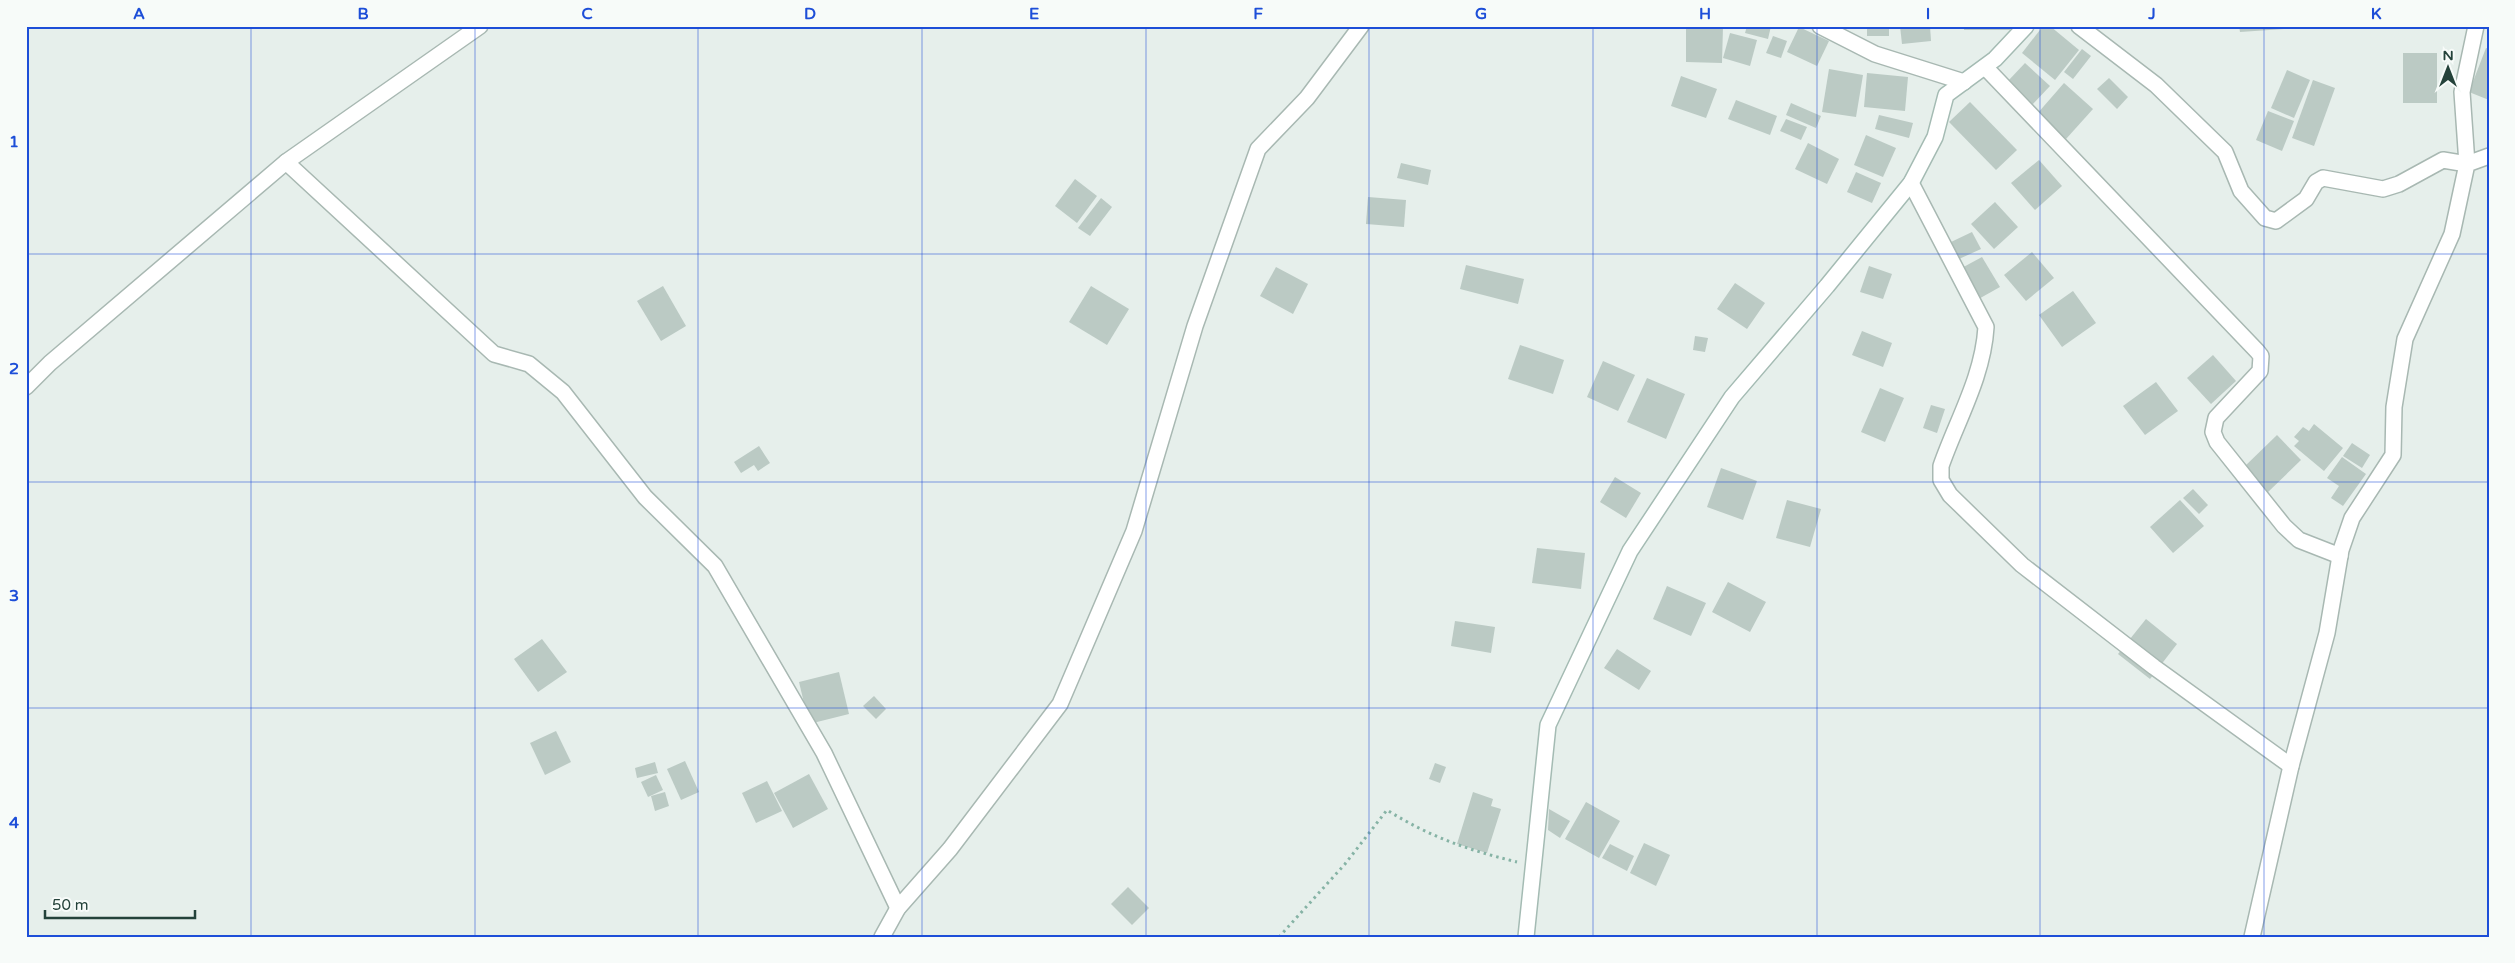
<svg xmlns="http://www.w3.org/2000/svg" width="2515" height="963" viewBox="0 0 2515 963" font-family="'Varela Round',sans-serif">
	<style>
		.building { fill: #bbcac4 }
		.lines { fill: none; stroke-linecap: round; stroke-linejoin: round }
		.street-casing { stroke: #a8b8b2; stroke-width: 18 }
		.secondary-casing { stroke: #a4bbb3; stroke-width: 18 }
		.path { stroke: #86b3a5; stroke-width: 3; stroke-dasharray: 2.5 4; stroke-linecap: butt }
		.street { stroke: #fff; stroke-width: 15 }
		.secondary { stroke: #fff; stroke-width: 15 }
		.grid { fill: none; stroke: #1d4ed8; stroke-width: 1; stroke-opacity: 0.55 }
		.neatline { fill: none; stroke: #1d4ed8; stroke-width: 2 }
		.grid-label { font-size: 16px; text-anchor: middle; font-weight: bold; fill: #1d4ed8 }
	</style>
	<rect width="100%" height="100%" fill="#e6efeb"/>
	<g class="building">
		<path d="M1686 26H1723L1722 63 1686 62Z"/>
		<path d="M1747 26H1771L1768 39 1745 33Z"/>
		<rect x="1867" y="26" width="22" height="10"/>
		<path d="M1900 26H1930L1931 41 1902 44Z"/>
		<rect x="1964" y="26" width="46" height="4"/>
		<path d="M2043 26H2050L2079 50 2055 80 2022 53Z"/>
		<path d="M2239 26H2284V29L2240 32Z"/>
		<path d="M1799 27 1829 41 1817 66 1787 52Z"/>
		<path d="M1730 33 1757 40 1750 66 1723 58Z"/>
		<path d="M1773 36 1787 41 1781 58 1766 53Z"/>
		<path d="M2486 48 2489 49V100L2469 92Z"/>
		<path d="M2082 49 2091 56 2073 79 2064 72Z"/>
		<rect x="2403" y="53" width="34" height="50"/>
		<path d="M2025 63 2050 86 2032 105 2008 81Z"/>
		<path d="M1829 69 1863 75 1856 117 1822 112Z"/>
		<path d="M2287 70 2310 80 2294 118 2271 108Z"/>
		<path d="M1867 73 1908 77 1905 111 1864 107Z"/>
		<path d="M1681 76 1717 89 1706 118 1671 106Z"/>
		<path d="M2109 78 2128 97 2117 109 2097 89Z"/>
		<path d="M2313 80 2335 88 2314 146 2292 138Z"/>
		<path d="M2064 83 2093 109 2066 139 2037 114Z"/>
		<path d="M1736 100 1777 116 1770 135 1728 119Z"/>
		<path d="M1970 102 2017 150 1996 170 1949 122Z"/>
		<path d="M1791 103 1821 116 1816 128 1786 115Z"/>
		<path d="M2268 111 2294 121 2282 151 2256 140Z"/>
		<path d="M1879 115 1913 123 1909 138 1875 129Z"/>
		<path d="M1786 119 1807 127 1801 140 1780 131Z"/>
		<path d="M1866 135 1896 148 1883 177 1854 165Z"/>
		<path d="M1808 143 1839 159 1827 184 1795 169Z"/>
		<path d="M2039 160 2062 186 2035 210 2011 183Z"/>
		<path d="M1401 163 1431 170 1428 185 1397 178Z"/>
		<path d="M1856 172 1881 183 1872 203 1847 192Z"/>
		<path d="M1075 179 1097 196 1077 223 1055 206Z"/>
		<path d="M1368 197 1406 200 1404 227 1366 224Z"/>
		<path d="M1101 198 1112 207 1090 236 1078 228Z"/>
		<path d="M1995 202 2018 227 1994 249 1971 224Z"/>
		<path d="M1972 232 1981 249 1959 259 1951 242Z"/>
		<path d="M2032 252 2054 278 2026 301 2004 275Z"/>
		<path d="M1982 257 2000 287 1975 301 1958 270Z"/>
		<path d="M1466 265 1524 279 1518 304 1460 289Z"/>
		<path d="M1869 266 1892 274 1883 299 1860 292Z"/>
		<path d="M1276 267 1308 284 1293 314 1260 296Z"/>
		<path d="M1735 283 1765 303 1747 329 1717 309Z"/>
		<path d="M663 286 686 326 661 341 637 301Z"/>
		<path d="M1091 286 1129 309 1107 345 1069 322Z"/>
		<path d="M2073 291 2096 323 2062 347 2039 315Z"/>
		<path d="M1862 331 1892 343 1883 367 1852 355Z"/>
		<path d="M1695 336 1708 338 1705 352 1693 350Z"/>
		<path d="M1520 345 1564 360 1553 394 1508 379Z"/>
		<path d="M2213 355 2236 381 2211 404 2187 378Z"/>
		<path d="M1603 361 1635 375 1618 411 1587 397Z"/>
		<path d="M1647 378 1685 394 1666 439 1627 422Z"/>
		<path d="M2156 382 2178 411 2145 435 2123 406Z"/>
		<path d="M1880 388 1904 398 1885 442 1861 432Z"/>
		<path d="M1931 405 1945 409 1937 433 1923 428Z"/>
		<path d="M2314 424 2343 448 2324 471 2294 446 2299 441 2294 437 2303 427 2309 431Z"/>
		<path d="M2277 435 2301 460 2266 494 2242 469Z"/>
		<path d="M2352 443 2370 455 2362 468 2343 456Z"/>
		<path d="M759 446 770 463 758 471 754 465 741 473 734 462Z"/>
		<path d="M2342 457 2366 474 2343 506 2331 498 2339 486 2327 478Z"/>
		<path d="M1721 468 1757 481 1743 520 1707 507Z"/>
		<path d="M1615 477 1641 493 1626 518 1600 502Z"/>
		<path d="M2193 489 2208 505 2199 514 2183 498Z"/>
		<path d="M1787 500 1821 509 1810 547 1776 538Z"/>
		<path d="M2180 500 2204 526 2173 553 2150 527Z"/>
		<path d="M1537 548 1585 553 1581 589 1532 583Z"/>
		<path d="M1728 582 1766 602 1750 632 1712 612Z"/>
		<path d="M1667 586 1706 603 1691 636 1653 619Z"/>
		<path d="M2146 619 2177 644 2150 679 2118 654Z"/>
		<path d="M1455 621 1495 627 1491 653 1451 646Z"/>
		<path d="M542 639 567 672 538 692 514 659Z"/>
		<path d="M1617 649 1651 671 1639 690 1604 668Z"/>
		<path d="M839 672 849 714 809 724 799 682Z"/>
		<path d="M874 696 886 709 876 719 863 706Z"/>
		<path d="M556 731 571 762 545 775 530 743Z"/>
		<path d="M685 761 699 792 681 800 667 769Z"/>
		<path d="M655 762 658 773 637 778 635 768Z"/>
		<path d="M1435 763 1446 767 1440 783 1429 779Z"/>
		<path d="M809 774 828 809 793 828 774 793Z"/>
		<path d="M656 775 663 790 648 797 641 782Z"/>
		<path d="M767 781 782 811 756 823 742 793Z"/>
		<path d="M665 792 669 806 655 811 651 796Z"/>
		<path d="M1473 792 1493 799 1491 806 1501 809 1487 853 1457 844Z"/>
		<path d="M1586 802 1620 821 1599 858 1565 839Z"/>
		<path d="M1549 809 1570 821 1560 838 1548 830Z"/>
		<path d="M1644 843 1670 855 1656 886 1630 873Z"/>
		<path d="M1610 844 1634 856 1627 871 1602 858Z"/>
		<path d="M1128 887 1149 908 1132 925 1111 904Z"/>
	</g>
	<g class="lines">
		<g class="street-casing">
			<g id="street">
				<path d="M1820 26 1875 54 1964 82"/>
				<path d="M2079 26 2156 85 2225 152 2241 191 2265 218 2276 221 2306 199 2316 182 2323 178 2383 189 2399 184 2443 160 2467 164 2462 92 2476 26"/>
				<path d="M1985 67 2257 351 2261 356 2260 371 2216 418 2213 432 2217 442 2284 526 2299 540 2340 556"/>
				<path d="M286 162 494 354 529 364 563 392 645 497 715 566 824 753 898 908"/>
				<path d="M1911 183 1986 327C1983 377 1957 420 1941 466V480L1950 495 2022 565 2154 667 2291 766"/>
				<path d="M26 387 50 363 286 162 480 26"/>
				<path d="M882 937 898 908 950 849 1060 704 1134 531 1195 326 1258 149 1307 98 1361 26"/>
				<path d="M2252 937 2291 766 2327 633 2341 550 2352 518 2393 455 2394 407 2405 339 2452 234 2467 164 2489 156"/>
			</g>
		</g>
		<g class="secondary-casing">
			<path id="secondary" d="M1526 937 1548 725 1630 551 1732 397 1827 286 1911 183 1935 137 1946 95 1995 59 2026 26"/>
		</g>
		<path class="path" d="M1279 937 1345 864 1387 810C1430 837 1468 850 1517 862"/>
		<use href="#street" class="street"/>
		<use href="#secondary" class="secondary"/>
	</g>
	<path class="grid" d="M251 26V937M475 26V937M698 26V937M922 26V937M1146 26V937M1369 26V937M1593 26V937M1817 26V937M2040 26V937M2264 26V937M26 254H2489M26 482H2489M26 708H2489"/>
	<rect width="2515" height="963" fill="none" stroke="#f7fbf9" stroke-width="55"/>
	<g transform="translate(2448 68)" stroke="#f7fbf9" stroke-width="4" paint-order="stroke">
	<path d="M0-4L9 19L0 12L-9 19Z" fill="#24423a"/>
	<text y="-8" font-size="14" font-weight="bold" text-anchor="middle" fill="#24423a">N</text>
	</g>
	<path d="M45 910v8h150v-8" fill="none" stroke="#24423a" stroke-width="2.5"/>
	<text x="52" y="910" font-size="15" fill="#24423a" stroke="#f7fbf9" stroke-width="4" paint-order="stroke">50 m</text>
	<rect x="28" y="28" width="2460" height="908" class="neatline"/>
	<g class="grid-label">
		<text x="139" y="19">A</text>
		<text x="363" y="19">B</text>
		<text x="587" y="19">C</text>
		<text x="810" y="19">D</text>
		<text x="1034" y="19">E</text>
		<text x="1258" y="19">F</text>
		<text x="1481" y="19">G</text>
		<text x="1705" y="19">H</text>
		<text x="1928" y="19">I</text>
		<text x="2152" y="19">J</text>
		<text x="2376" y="19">K</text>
		<text x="14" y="147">1</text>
		<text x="14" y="374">2</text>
		<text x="14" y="601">3</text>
		<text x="14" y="828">4</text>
	</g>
</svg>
